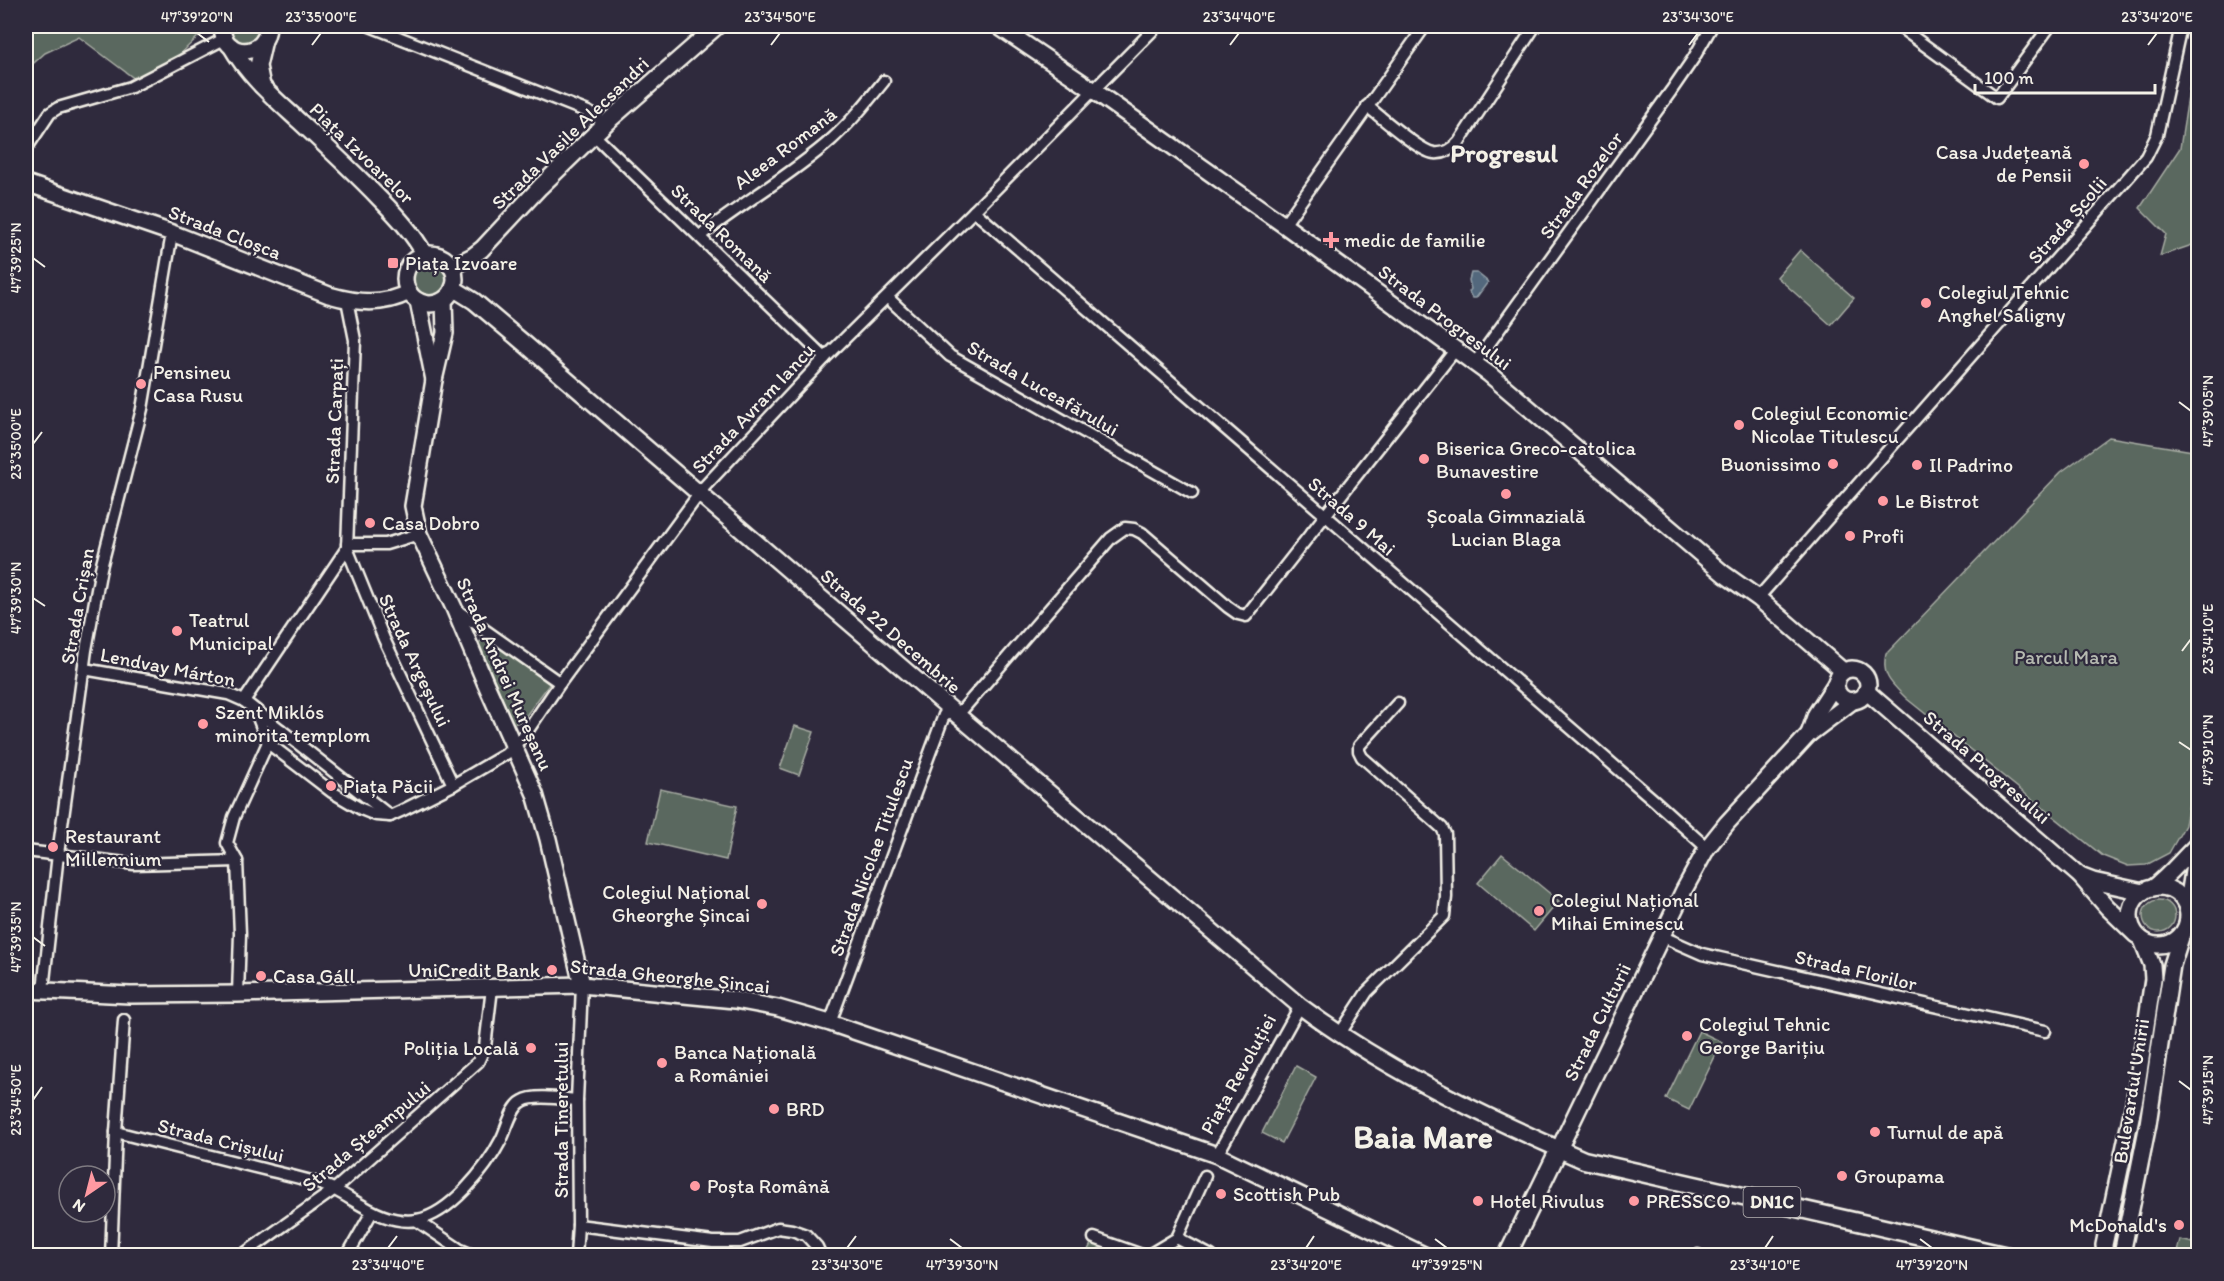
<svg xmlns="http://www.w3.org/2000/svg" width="2224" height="1281" viewBox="0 0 2224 1281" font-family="Itim,sans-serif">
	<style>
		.green { fill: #5a685e; stroke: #a7aca3; stroke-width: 1.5 }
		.water { fill: #52687d; stroke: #939fa8; stroke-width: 1.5 }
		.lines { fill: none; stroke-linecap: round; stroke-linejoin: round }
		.street-casing { stroke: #f4f1e8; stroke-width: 15 }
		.secondary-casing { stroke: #f4f1e8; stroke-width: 20 }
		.primary-casing { stroke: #f4f1e8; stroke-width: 21 }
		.street { stroke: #2f2a3d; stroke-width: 10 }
		.secondary { stroke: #2f2a3d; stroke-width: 15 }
		.primary { stroke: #2f2a3d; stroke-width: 16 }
		.ticks { fill: none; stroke: #f4f1e8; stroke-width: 2 }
		.poi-dot { fill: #ff9aa2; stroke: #2f2a3d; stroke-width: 2 }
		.labels { text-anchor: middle; stroke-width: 4.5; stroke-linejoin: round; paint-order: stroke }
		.shield { fill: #2f2a3d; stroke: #b9b5b5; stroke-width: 1.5 }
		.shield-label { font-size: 18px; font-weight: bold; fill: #f4f1e8 }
		.street-label { font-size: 20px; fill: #f4f1e8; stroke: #2f2a3d }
		.poi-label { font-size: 20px; fill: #f4f1e8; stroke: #2f2a3d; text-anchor: start }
		.park-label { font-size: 20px; fill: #b6bab1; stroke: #2f2a3d }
		.district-label { font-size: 26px; font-weight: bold; fill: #f4f1e8; stroke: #2f2a3d }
		.town-label { font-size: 32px; font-weight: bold; fill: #f4f1e8; stroke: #2f2a3d }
		.neatline { fill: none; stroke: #f4f1e8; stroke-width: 2 }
		.ticks-label { font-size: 15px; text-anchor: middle; fill: #f4f1e8 }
	</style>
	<rect width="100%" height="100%" fill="#2f2a3d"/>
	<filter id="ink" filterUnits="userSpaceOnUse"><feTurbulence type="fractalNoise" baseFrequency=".0167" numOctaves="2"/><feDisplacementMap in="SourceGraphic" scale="12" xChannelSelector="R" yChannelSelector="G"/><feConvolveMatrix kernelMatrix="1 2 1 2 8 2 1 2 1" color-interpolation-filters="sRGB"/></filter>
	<g filter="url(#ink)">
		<g class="green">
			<path d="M26 26H200L205 30 178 56 135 79 79 37 45 53 26 70Z"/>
			<path d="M227 26H262L261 34 248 45 232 41Z"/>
			<path d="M2198 33V243L2160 256 2166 234 2140 208 2180 148Z"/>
			<path d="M1800 250 1854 298 1831 325 1777 277Z"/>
			<circle cx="430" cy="279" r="19"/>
			<path d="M2109 437 2198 452V755L2185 825 2169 853 2146 865 2128 866 2103 856 1907 699C1892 684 1881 676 1886 654L2061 472Z"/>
			<path d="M488 636 551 682 522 721 513 724 479 643 482 639Z"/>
			<path d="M795 726 814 732 799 775 780 768Z"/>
			<path d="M660 789 737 806 726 860 648 842Z"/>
			<path d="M1502 854 1559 901 1534 931 1478 883Z"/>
			<circle cx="2159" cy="916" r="16"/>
			<path d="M1699 1031 1722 1042 1689 1110 1666 1099Z"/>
			<path d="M1296 1066 1316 1077 1282 1143 1262 1133Z"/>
			<path d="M1094 1238 1145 1256H1085Z"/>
			<path d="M1177 1238 1211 1256H1147Z"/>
			<path d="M2180 1240 2198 1244V1255H2176Z"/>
		</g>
		<path class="water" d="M1471 273H1477L1488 282 1476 298H1472L1469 292 1471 289 1469 280Z"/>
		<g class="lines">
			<g class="street-casing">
				<g id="street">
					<path d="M370 26 588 112 606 123"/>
					<path d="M1901 28 1997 98 2050 26"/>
					<path d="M1367 106C1381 117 1419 151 1434 153 1445 154 1452 150 1459 142L1535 26"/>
					<path d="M594 135 825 358"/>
					<path d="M26 149 50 113 58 108 131 87 224 39"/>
					<path d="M974 211 1655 801 1707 848"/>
					<path d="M1284 225 1425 26"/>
					<path d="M700 236C742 203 790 176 831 140 851 122 867 102 884 81"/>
					<path d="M888 298 950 356 1192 493"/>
					<path d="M1475 363 1671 91 1693 59 1712 26"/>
					<path d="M347 544H386L419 534"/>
					<path d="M347 548 384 639 453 785"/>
					<path d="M1758 598 2146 157 2157 135 2181 26"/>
					<path d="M455 609 560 683"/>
					<path d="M84 669 228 694 244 701 390 816"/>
					<path d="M244 701 347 548 355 340 347 300"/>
					<path d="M255 710 268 743 332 792 361 809 376 815 390 816 401 811 453 785 506 754 526 733 560 683 705 486 825 358 974 211 1157 26"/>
					<path d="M26 851 134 864 237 861"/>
					<path d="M1661 936 1702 954 2045 1031"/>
					<path d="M43 990 58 854 86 650 101 568 142 409 172 233"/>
					<path d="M238 994 240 934 237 861 227 843 234 817 270 738 276 731 281 730"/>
					<path d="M830 1023 944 715 955 713 963 709 1111 538 1125 528 1134 529 1142 533 1228 607 1238 614 1246 616 1456 349"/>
					<path d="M1339 1035 1367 992 1444 916 1446 897 1445 834 1442 828 1362 757 1359 751V746L1398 703"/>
					<path d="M116 1132C166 1145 216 1157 267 1170 286 1175 320 1181 337 1191 361 1204 387 1225 417 1220 450 1214 486 1169 501 1140 507 1129 511 1107 523 1101 534 1094 564 1099 577 1100"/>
					<path d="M1217 1155 1300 1006"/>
					<path d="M416 1220 459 1249 475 1256"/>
					<path d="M578 1225 713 1242H740L778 1228 792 1230 806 1235 817 1247 821 1256"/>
					<path d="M1094 1238 1145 1256"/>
					<path d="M1177 1238 1205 1176"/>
					<path d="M111 1256 116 1132 124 1020"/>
					<path d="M241 1256 335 1189 478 1062 485 1047 492 988"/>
					<path d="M347 1256 372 1212"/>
					<path d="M576 1256 578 1225 577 1100 582 985"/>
					<path d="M1147 1256 1177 1238 1211 1256"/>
					<path d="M1698 1256V1255"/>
				</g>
			</g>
			<g class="secondary-casing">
				<g id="secondary">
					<path d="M222 26C222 59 267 59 268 26"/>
					<path d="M998 26 1093 90 1284 225 1489 374 1724 574 1758 598 1843 671"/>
					<path d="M231 46C248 76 274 98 299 121 326 146 353 171 379 198 397 216 413 233 425 255"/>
					<path d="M262 86 258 66 264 40"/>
					<path d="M26 183 172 233 329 295C357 303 383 306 409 292"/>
					<circle cx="430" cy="279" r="25"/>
					<path d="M451 267 473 256 482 249 540 187 606 123 717 26"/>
					<path d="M453 288 474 301 525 344 955 713 1300 1006C1379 1065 1469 1109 1559 1149L1684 890 1707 848 1727 823 1809 734 1854 700"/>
					<path d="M444 300 445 333 434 380 413 506 419 534 454 608 485 682 535 794 548 839 582 985"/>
					<path d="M418 301 434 380"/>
					<circle cx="1852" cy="685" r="16"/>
					<path d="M1866 691 2080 876 2107 907 2136 935"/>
					<path d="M1809 734 1816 714 1836 683"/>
					<path d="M2080 876 2093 881 2143 892"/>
					<circle cx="2159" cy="916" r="29"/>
					<path d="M2153 888C2170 875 2182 859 2198 844"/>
					<path d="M2187 909 2198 840"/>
					<path d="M26 990 130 995 238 994 582 985 735 1000 778 1008 830 1023 1217 1155 1426 1256"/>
					<path d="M2105 1256 2104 1245 2135 1098 2153 979 2152 965 2142 940"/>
					<path d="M2120 1256 2123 1249 2148 1124 2172 965 2182 934"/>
				</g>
			</g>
			<g class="primary-casing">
				<path id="primary" d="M1507 1256 1559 1149 1584 1160 2008 1256"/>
			</g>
			<use href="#street" class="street"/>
			<use href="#secondary" class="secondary"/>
			<use href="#primary" class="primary"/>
		</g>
	</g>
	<path class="ticks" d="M197 33 209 42M312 45 321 33M771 45 780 33M1230 45 1239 33M1689 45 1698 33M2148 45 2157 33M33 258 45 267M2179 402 2191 411M33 444 42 432M33 598 45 606M2182 651 2191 639M2179 742 2191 750M33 937 45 946M2179 1081 2191 1090M33 1100 42 1087M950 1239 962 1248M1435 1239 1447 1248M1920 1239 1932 1248M388 1248 397 1236M847 1248 856 1236M1306 1248 1314 1236M1765 1248 1773 1236"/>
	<g class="poi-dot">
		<circle cx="2084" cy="164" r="6"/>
		<path d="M1328 231h6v6h6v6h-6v6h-6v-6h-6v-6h6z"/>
		<rect x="387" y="257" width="12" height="12" rx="3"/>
		<circle cx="1926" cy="303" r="6"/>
		<circle cx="141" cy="384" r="6"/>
		<circle cx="1739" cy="425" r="6"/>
		<circle cx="1424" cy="459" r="6"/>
		<circle cx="1833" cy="464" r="6"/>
		<circle cx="1917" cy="465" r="6"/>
		<circle cx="1506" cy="494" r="6"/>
		<circle cx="1883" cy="501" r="6"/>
		<circle cx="370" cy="523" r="6"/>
		<circle cx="1850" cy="536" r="6"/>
		<circle cx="177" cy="631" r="6"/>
		<circle cx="203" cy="724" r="6"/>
		<circle cx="331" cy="786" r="6"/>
		<circle cx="53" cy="847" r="6"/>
		<circle cx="762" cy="904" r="6"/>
		<circle cx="1539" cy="911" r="6"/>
		<circle cx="552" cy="970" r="6"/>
		<circle cx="261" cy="976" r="6"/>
		<circle cx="1687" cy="1036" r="6"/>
		<circle cx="531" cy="1048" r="6"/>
		<circle cx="662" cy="1063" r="6"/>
		<circle cx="774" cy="1109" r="6"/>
		<circle cx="1875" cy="1132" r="6"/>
		<circle cx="1842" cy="1176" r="6"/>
		<circle cx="695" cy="1186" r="6"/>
		<circle cx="1221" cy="1194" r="6"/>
		<circle cx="1478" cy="1201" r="6"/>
		<circle cx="1634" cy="1201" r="6"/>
		<circle cx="2179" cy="1225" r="6"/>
	</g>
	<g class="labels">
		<rect class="shield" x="1743.5" y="1187" width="57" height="30" rx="4.5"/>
		<g class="shield-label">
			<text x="1772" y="1208">DN1C</text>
		</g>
		<g class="street-label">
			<text transform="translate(570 133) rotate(-44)" y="7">Strada Vasile Alecsandri</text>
			<text transform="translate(785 148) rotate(-37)" y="7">Aleea Romană</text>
			<text transform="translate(362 153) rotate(44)" y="7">Piața Izvoarelor</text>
			<text transform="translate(1581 185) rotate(-54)" y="7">Strada Rozelor</text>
			<text transform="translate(2067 220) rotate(-49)" y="7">Strada Școlii</text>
			<text transform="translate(225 232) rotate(21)" y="7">Strada Cloșca</text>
			<text transform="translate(722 233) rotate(44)" y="7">Strada Romană</text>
			<text transform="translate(1445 317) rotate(37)" y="7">Strada Progresului</text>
			<text transform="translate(1043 388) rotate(30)" y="7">Strada Luceafărului</text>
			<text transform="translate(753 408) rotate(-47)" y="7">Strada Avram Iancu</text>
			<text transform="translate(334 421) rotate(-88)" y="7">Strada Carpați</text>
			<text transform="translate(1352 516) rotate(41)" y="7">Strada 9 Mai</text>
			<text transform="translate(77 606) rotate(-80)" y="7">Strada Crișan</text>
			<text transform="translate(891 631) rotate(41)" y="7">Strada 22 Decembrie</text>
			<text transform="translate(415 660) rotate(65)" y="7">Strada Argeșului</text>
			<text transform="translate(168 667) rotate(11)" y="7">Lendvay Márton</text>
			<text transform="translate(505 674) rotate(66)" y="7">Strada Andrei Mureșanu</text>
			<text transform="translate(1987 767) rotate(41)" y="7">Strada Progresului</text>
			<text transform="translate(871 857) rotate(-70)" y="7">Strada Nicolae Titulescu</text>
			<text transform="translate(1856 970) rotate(13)" y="7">Strada Florilor</text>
			<text transform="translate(670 976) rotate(6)" y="7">Strada Gheorghe Șincai</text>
			<text transform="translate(1597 1022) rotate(-64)" y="7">Strada Culturii</text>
			<text transform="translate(1238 1074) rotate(-61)" y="7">Piața Revoluției</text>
			<text transform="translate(2131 1091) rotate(-81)" y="7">Bulevardul Unirii</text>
			<text transform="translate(561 1120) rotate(-90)" y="7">Strada Tineretului</text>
			<text transform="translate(366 1136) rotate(-40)" y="7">Strada Șteampului</text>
			<text transform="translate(221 1140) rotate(14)" y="7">Strada Crișului</text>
		</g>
		<g class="poi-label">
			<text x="2072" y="159" text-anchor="end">Casa Județeană<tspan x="2072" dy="23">de Pensii</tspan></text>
			<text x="1344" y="247">medic de familie</text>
			<text x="405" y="270">Piața Izvoare</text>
			<text x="1938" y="299">Colegiul Tehnic<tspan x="1938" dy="23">Anghel Saligny</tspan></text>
			<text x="153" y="379">Pensineu<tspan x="153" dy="23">Casa Rusu</tspan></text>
			<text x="1751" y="420">Colegiul Economic<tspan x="1751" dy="23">Nicolae Titulescu</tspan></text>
			<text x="1436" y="455">Biserica Greco-catolica<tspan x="1436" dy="23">Bunavestire</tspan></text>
			<text x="1821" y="471" text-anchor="end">Buonissimo</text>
			<text x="1929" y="472">Il Padrino</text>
			<text x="1895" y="508">Le Bistrot</text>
			<text x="1506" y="523" text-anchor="middle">Școala Gimnazială<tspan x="1506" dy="23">Lucian Blaga</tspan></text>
			<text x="382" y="530">Casa Dobro</text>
			<text x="1862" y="543">Profi</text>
			<text x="189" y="627">Teatrul<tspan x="189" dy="23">Municipal</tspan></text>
			<text x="215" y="719">Szent Miklós<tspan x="215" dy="23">minorita templom</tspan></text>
			<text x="343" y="793">Piața Păcii</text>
			<text x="65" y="843">Restaurant<tspan x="65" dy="23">Millennium</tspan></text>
			<text x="750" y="899" text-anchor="end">Colegiul Național<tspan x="750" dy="23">Gheorghe Șincai</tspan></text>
			<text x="1551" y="907">Colegiul Național<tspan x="1551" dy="23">Mihai Eminescu</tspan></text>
			<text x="540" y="977" text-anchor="end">UniCredit Bank</text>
			<text x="273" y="983">Casa Gáll</text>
			<text x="1699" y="1031">Colegiul Tehnic<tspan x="1699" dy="23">George Barițiu</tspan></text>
			<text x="519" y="1055" text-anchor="end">Poliția Locală</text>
			<text x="674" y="1059">Banca Națională<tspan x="674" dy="23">a României</tspan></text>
			<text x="786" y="1116">BRD</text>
			<text x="1887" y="1139">Turnul de apă</text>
			<text x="1854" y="1183">Groupama</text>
			<text x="707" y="1193">Poșta Română</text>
			<text x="1233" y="1201">Scottish Pub</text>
			<text x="1490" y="1208">Hotel Rivulus</text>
			<text x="1646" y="1208">PRESSCO</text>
			<text x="2167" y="1232" text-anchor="end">McDonald's</text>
		</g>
		<g class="park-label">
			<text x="2066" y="664">Parcul Mara</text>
		</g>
		<g class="district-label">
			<text x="1504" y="162">Progresul</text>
		</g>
		<g class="town-label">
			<text x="1423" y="1148">Baia Mare</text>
		</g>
	</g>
	<rect width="2224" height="1281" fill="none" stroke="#2f2a3d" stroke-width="66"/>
	<g transform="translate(87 1194) rotate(215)"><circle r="28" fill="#2f2a3d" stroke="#7e7a81" stroke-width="1.5"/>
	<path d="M0-4.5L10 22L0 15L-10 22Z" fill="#ff9aa2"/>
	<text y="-9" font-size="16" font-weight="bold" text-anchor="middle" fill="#f4f1e8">N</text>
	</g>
	<path d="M1975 84v9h180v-9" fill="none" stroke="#f4f1e8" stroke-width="3"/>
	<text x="1984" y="84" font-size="18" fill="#f4f1e8" stroke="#2f2a3d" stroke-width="4.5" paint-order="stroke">100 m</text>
	<rect x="33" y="33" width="2158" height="1215" class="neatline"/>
	<g class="ticks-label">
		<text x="197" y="22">47°39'20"N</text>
		<text x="321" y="22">23°35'00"E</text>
		<text x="780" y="22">23°34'50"E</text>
		<text x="1239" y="22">23°34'40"E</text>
		<text x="1698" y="22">23°34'30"E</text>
		<text x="2157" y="22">23°34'20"E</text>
		<text transform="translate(16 258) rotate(-90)" y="5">47°39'25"N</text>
		<text transform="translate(2208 411) rotate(-90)" y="5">47°39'05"N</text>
		<text transform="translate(16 444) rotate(-90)" y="5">23°35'00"E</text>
		<text transform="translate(16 598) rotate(-90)" y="5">47°39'30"N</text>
		<text transform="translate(2208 639) rotate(-90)" y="5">23°34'10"E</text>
		<text transform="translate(2208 750) rotate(-90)" y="5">47°39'10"N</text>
		<text transform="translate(16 937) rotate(-90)" y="5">47°39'35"N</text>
		<text transform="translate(2208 1090) rotate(-90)" y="5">47°39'15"N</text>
		<text transform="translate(16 1100) rotate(-90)" y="5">23°34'50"E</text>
		<text x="388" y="1270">23°34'40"E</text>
		<text x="847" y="1270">23°34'30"E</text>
		<text x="962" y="1270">47°39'30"N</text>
		<text x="1306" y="1270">23°34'20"E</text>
		<text x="1447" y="1270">47°39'25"N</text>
		<text x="1765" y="1270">23°34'10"E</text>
		<text x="1932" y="1270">47°39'20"N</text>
	</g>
</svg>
